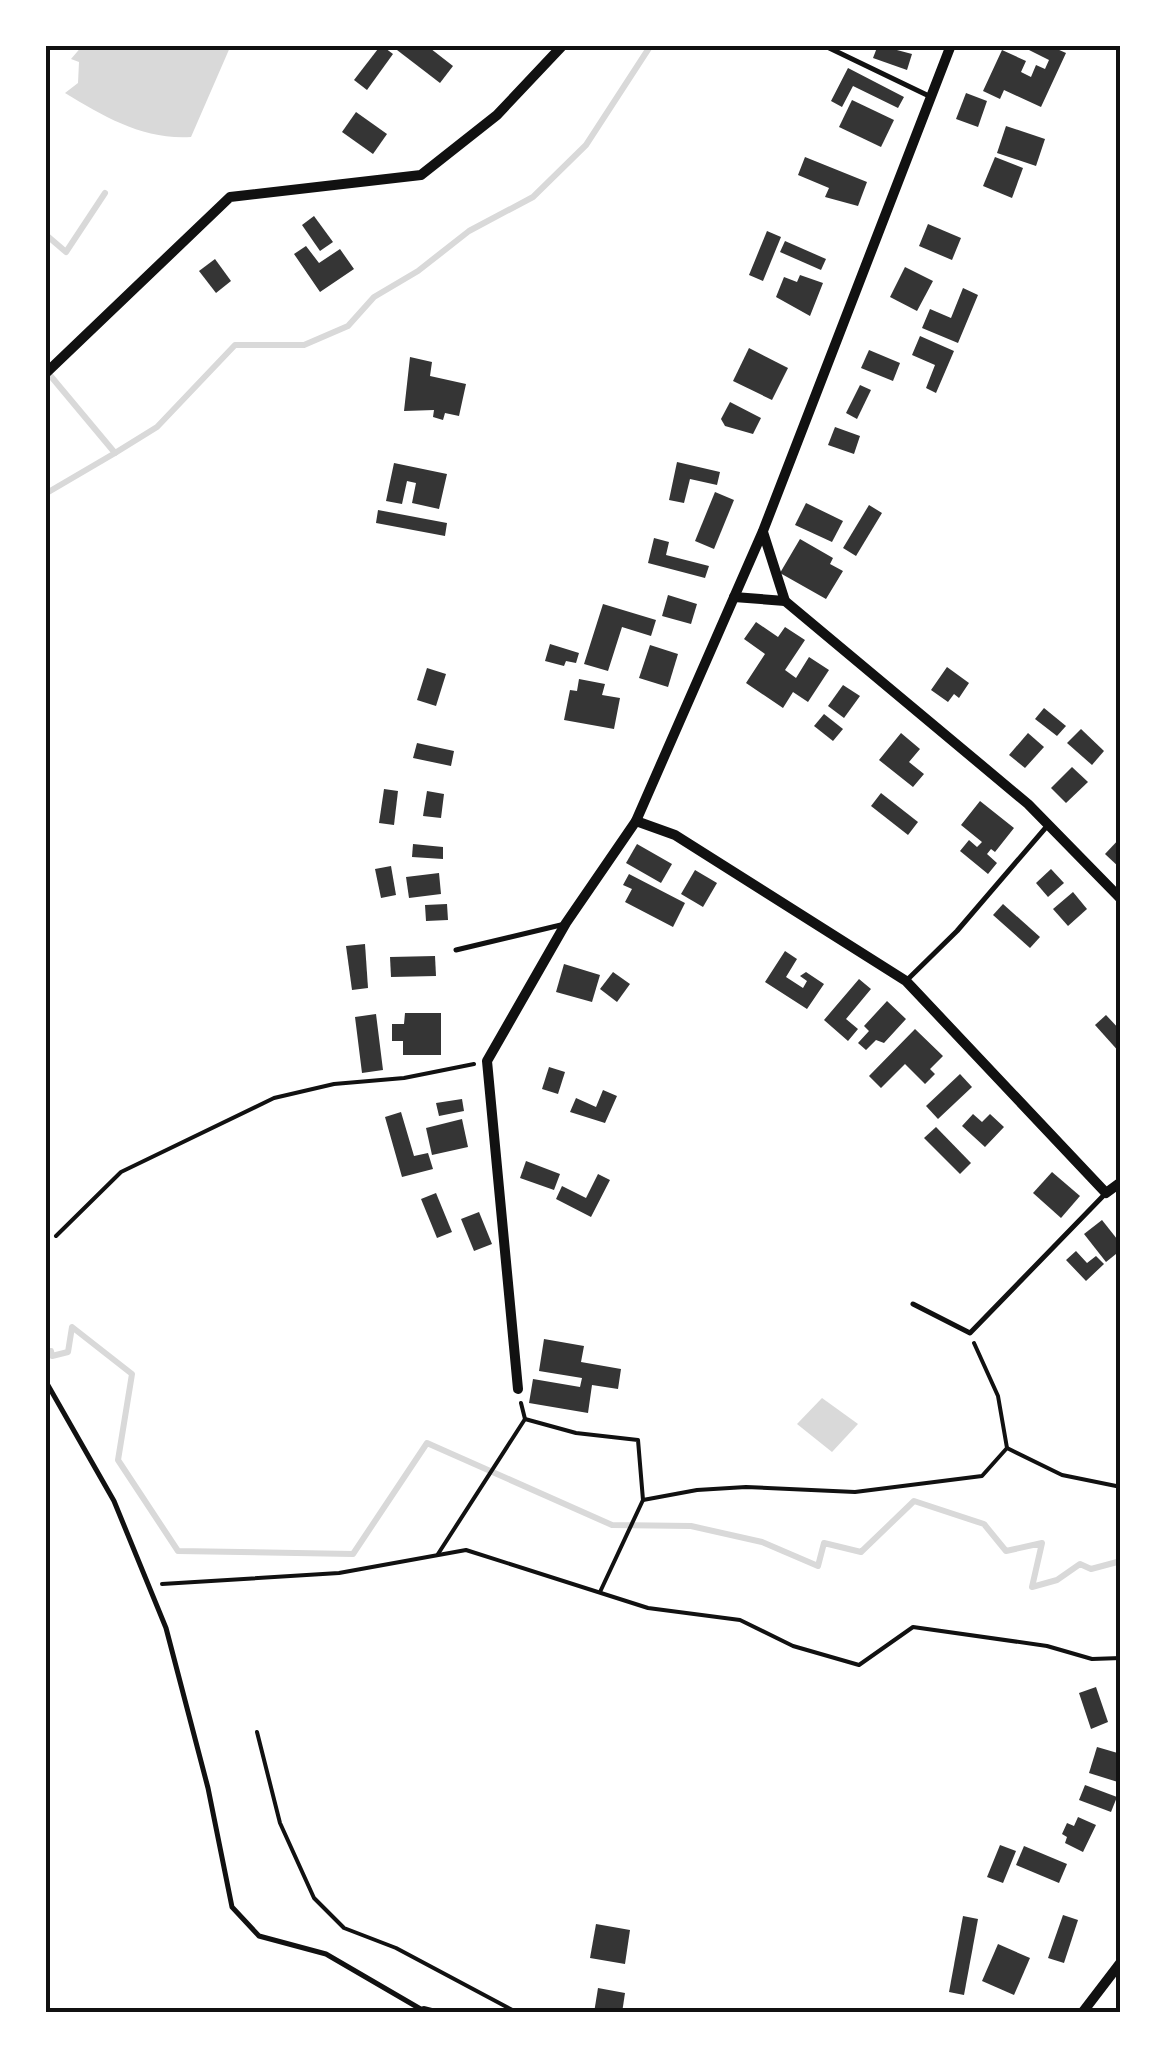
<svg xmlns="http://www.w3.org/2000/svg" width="1166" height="2058" viewBox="0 0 1166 2058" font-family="'Roboto Condensed',sans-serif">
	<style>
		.water { fill: #d9d9d9 }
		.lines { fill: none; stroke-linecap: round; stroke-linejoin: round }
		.stream { stroke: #d9d9d9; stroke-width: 6 }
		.building { fill: #353535 }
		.path { stroke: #111; stroke-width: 4 }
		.service { stroke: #111; stroke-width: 5 }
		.minor { stroke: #111; stroke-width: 10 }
		.neatline { fill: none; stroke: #111; stroke-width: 4 }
	</style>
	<rect width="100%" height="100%" fill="#fff"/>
	<g class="water">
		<path d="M83 45H231L191 137C143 140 105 117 65 93L78 83 79 62 71 59Z"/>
		<path d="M822 1398 858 1424 832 1452 797 1424Z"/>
	</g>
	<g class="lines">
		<g class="stream">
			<path d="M45 234 66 252 105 193"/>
			<path d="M115 453 157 427 235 345H304L348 326 374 297 418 271 469 231 533 197 586 145 651 45"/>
			<path d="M45 494 115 453 49 374"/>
			<path d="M51 1351 52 1356 68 1352 72 1327 132 1374 118 1460 178 1551 353 1554 427 1443 612 1525 691 1526 762 1542 818 1566 824 1543 861 1552 914 1501 984 1524 1006 1551 1042 1543 1032 1587 1057 1580 1080 1564 1091 1569 1121 1561"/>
		</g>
	</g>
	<g class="building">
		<path d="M381 45 393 54 367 90 354 80Z"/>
		<path d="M401 45H426L453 66 440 83 397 50Z"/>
		<path d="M878 45 912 54 907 70 873 58Z"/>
		<path d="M1031 45H1048L1066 53 1041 107 1004 90 1000 99 983 91 1002 50 1026 61 1021 72 1031 77 1036 65 1045 69 1049 60 1029 50Z"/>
		<path d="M848 68 904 97 898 108 853 86 842 107 831 101Z"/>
		<path d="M966 93 987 101 978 127 956 119Z"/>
		<path d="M852 100 894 120 881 147 839 127Z"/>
		<path d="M356 112 387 134 373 154 342 132Z"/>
		<path d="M1006 126 1045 139 1036 166 997 153Z"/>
		<path d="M805 157 867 182 858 206 825 197 829 188 798 175Z"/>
		<path d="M995 157 1023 168 1012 198 983 186Z"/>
		<path d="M314 216 333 242 320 251 302 225Z"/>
		<path d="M928 224 961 238 952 260 919 246Z"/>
		<path d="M767 231 781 237 763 281 749 275Z"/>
		<path d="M785 241 826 259 821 270 780 252Z"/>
		<path d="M306 246 319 263 340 249 354 269 320 292 294 254Z"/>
		<path d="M215 259 231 281 216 293 199 271Z"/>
		<path d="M905 267 933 281 917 311 890 297Z"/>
		<path d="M800 275 823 283 810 316 776 297 784 277 797 282Z"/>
		<path d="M963 288 978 295 958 343 922 328 930 309 951 318Z"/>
		<path d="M920 336 954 351 936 393 926 388 935 365 912 355Z"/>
		<path d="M749 348 788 368 772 400 733 381Z"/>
		<path d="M869 350 900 363 893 381 861 368Z"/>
		<path d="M410 357 432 362 430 376 466 384 459 416 445 413 443 420 433 417 434 410 404 411Z"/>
		<path d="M860 385 871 390 857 419 846 413Z"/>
		<path d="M730 402 761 418 753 434 725 426 721 419Z"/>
		<path d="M835 427 860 436 854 454 828 445Z"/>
		<path d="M677 462 720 472 717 485 690 479 684 503 669 500Z"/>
		<path d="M394 463 447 474 439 509 412 503 416 483 407 481 402 504 386 501Z"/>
		<path d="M715 492 734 500 714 549 695 541Z"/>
		<path d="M806 503 843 521 832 542 795 525Z"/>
		<path d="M869 505 882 513 856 556 843 548Z"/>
		<path d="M378 510 447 523 445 536 376 523Z"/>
		<path d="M654 538 669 542 666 555 709 566 705 578 648 563Z"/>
		<path d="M800 539 833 558 830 564 843 571 826 599 780 573Z"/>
		<path d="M668 595 697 604 691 624 662 616Z"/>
		<path d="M603 604 656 620 651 636 622 627 608 671 584 664Z"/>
		<path d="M756 622 778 637 785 627 805 640 785 670 796 678 809 657 829 670 808 702 793 692 783 708 746 683 765 654 744 639Z"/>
		<path d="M550 644 579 653 576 663 566 661 564 666 545 661Z"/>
		<path d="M650 645 678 654 668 687 639 678Z"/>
		<path d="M947 667 969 683 959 698 954 694 948 702 931 690Z"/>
		<path d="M427 668 446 674 436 706 417 700Z"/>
		<path d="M579 679 605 684 602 695 620 698 614 729 564 720 570 690 577 691Z"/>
		<path d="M843 685 860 696 844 718 828 706Z"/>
		<path d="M1044 708 1066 726 1057 736 1035 719Z"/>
		<path d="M824 714 843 729 833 741 814 726Z"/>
		<path d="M1081 729 1104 751 1092 765 1067 743Z"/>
		<path d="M901 733 920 749 909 762 924 774 913 787 879 760Z"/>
		<path d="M1028 733 1044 747 1025 768 1009 755Z"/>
		<path d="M417 743 454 751 451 766 413 758Z"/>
		<path d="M1072 767 1088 782 1066 803 1051 788Z"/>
		<path d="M384 789 398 791 394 825 379 823Z"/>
		<path d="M427 791 444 794 441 818 423 816Z"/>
		<path d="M881 793 918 822 908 835 871 806Z"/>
		<path d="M980 801 1014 828 995 852 991 849 987 854 997 863 988 874 960 851 969 840 977 847 982 842 961 825Z"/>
		<path d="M1121 837V869L1105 854Z"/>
		<path d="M413 844 443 847V859L412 857Z"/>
		<path d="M637 844 672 864 661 883 626 863Z"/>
		<path d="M391 866 396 895 381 898 375 869Z"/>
		<path d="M1051 869 1064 883 1048 897 1036 883Z"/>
		<path d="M695 870 717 883 703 907 681 894Z"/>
		<path d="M439 873 441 894 409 898 406 877Z"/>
		<path d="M629 874 685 903 673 927 625 902 632 889 623 885Z"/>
		<path d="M1073 892 1087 909 1068 926 1053 909Z"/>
		<path d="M447 904 448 920 426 921 425 905Z"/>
		<path d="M1003 904 1040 937 1030 948 993 915Z"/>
		<path d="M365 944 368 988 352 990 346 946Z"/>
		<path d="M785 951 797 959 786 977 803 988 807 981 800 976 806 972 824 984 807 1009 765 982Z"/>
		<path d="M435 956 436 976 391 977 390 957Z"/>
		<path d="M564 964 600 975 592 1002 556 992Z"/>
		<path d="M613 972 630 984 617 1002 600 989Z"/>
		<path d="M859 979 871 989 846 1019 858 1029 848 1041 824 1020Z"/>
		<path d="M887 1001 906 1019 884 1043 876 1040 866 1050 858 1043 869 1031 864 1026Z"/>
		<path d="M405 1013H441V1055H403V1041H392V1024H404Z"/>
		<path d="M376 1014 383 1070 362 1073 355 1017Z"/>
		<path d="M1106 1015 1121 1031V1054L1095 1025Z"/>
		<path d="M915 1029 943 1056 930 1069 935 1074 925 1084 905 1064 881 1088 869 1076Z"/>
		<path d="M549 1067 565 1072 558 1094 542 1089Z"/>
		<path d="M960 1074 972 1087 938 1119 926 1106Z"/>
		<path d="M603 1090 617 1096 605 1123 570 1112 576 1098 596 1107Z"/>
		<path d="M462 1099 464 1111 439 1116 436 1103Z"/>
		<path d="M401 1112 414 1156 428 1153 433 1169 402 1177 385 1117Z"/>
		<path d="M973 1114 982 1122 990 1114 1004 1127 985 1147 962 1126Z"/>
		<path d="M462 1119 468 1147 432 1155 426 1128Z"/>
		<path d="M936 1127 971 1163 960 1174 924 1138Z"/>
		<path d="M526 1161 560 1174 554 1190 520 1178Z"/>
		<path d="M1052 1172 1080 1196 1061 1218 1033 1193Z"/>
		<path d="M598 1174 610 1180 591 1217 556 1199 562 1186 586 1198Z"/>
		<path d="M436 1193 452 1232 437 1238 421 1199Z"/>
		<path d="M479 1212 492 1244 474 1251 461 1219Z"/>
		<path d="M1102 1220 1121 1244V1250L1106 1262 1084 1234Z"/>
		<path d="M1076 1251 1087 1263 1096 1256 1104 1264 1086 1281 1066 1260Z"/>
		<path d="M544 1339 584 1346 581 1362 621 1369 618 1389 592 1385 588 1413 529 1403 533 1379 580 1387 582 1378 539 1371Z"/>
		<path d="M1096 1687 1108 1722 1091 1729 1079 1693Z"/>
		<path d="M1097 1747 1121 1754V1783L1089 1773Z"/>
		<path d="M1085 1785 1117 1797 1111 1812 1079 1800Z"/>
		<path d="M1078 1817 1096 1825 1083 1852 1065 1843 1067 1837 1062 1834 1067 1823 1074 1826Z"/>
		<path d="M1000 1845 1016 1851 1003 1883 987 1877Z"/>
		<path d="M1024 1846 1067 1864 1059 1883 1016 1865Z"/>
		<path d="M1063 1915 1078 1920 1064 1963 1048 1958Z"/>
		<path d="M963 1916 978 1919 964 1995 949 1992Z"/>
		<path d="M596 1924 630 1930 625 1964 590 1958Z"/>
		<path d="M998 1944 1030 1958 1014 1995 982 1981Z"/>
		<path d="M598 1988 625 1993 622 2013H594Z"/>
	</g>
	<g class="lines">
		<g class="path">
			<path d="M56 1236 121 1172 274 1098 334 1084 404 1078 474 1064"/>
			<path d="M521 1403 525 1419 576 1433 638 1440 643 1500 600 1592"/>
			<path d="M1007 1448 1062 1475 1121 1487"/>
			<path d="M643 1500 697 1490 746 1487 855 1492 982 1476 1007 1448 998 1396 974 1343"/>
			<path d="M438 1554 525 1419"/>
			<path d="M162 1584 339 1573 466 1550 648 1608 740 1620 793 1646 859 1665 913 1627 1047 1646 1092 1659 1121 1658"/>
			<path d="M257 1732 280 1823 314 1898 344 1928 396 1948 518 2013"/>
		</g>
		<g class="service">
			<path d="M823 45 929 96"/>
			<path d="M456 950 565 924"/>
			<path d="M906 981 957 931 1048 825"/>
			<path d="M913 1304 970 1333 1106 1193"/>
			<path d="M45 1380 114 1501 166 1628 208 1788 232 1907 259 1936 326 1954 424 2011"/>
		</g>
		<g class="minor">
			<path d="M45 374 230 197 421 175 497 115 563 45"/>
			<path d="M763 532 785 601 1028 804 1121 899"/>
			<path d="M734 597 785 601"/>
			<path d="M636 821 675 835 906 981 1106 1193 1121 1182"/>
			<path d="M518 1389 487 1061 566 923 636 821 763 531 951 45"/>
			<path d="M424 2011 432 2013"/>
			<path d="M1082 2013 1121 1962"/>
		</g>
	</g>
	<rect width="1166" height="2058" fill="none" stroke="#ffffff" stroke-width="95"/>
	<rect x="48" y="48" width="1070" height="1962" class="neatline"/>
</svg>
